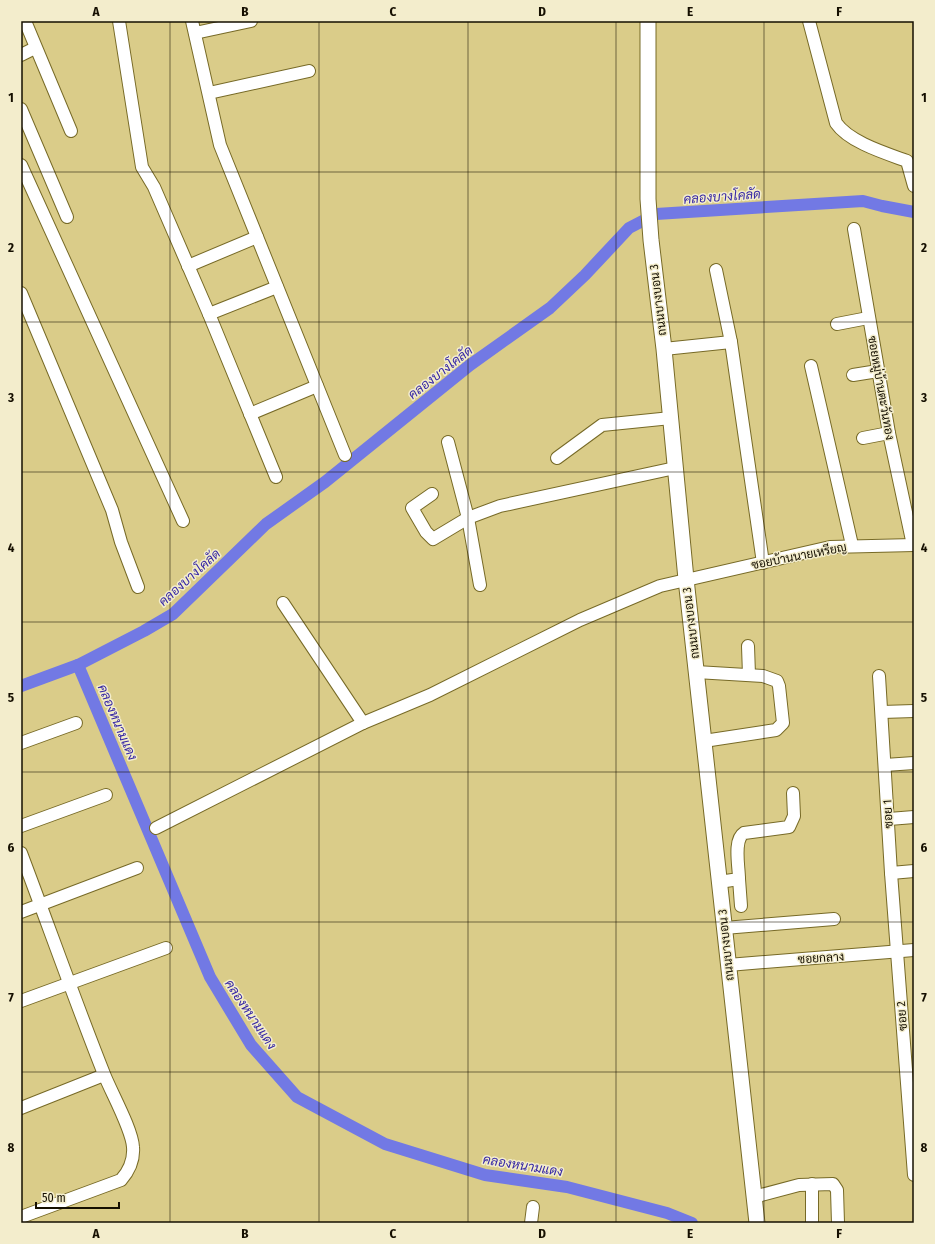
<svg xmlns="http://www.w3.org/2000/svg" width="935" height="1244" viewBox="0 0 935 1244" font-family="'Fira Sans Condensed',Sarabun,sans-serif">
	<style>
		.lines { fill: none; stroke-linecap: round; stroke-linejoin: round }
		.canal { stroke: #7279e4; stroke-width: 12 }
		.minor-casing { stroke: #776a27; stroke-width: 14 }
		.major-casing { stroke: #776a27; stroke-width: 17 }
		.minor { stroke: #fff; stroke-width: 12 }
		.major { stroke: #fff; stroke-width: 15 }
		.grid { fill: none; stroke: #150f00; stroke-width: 1; stroke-opacity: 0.55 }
		.labels { text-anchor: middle; stroke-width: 3; stroke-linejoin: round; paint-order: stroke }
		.street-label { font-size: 12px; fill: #150f00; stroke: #f3edcc }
		.water-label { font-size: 13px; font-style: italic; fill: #3627a5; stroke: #f3edcc }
		.neatline { fill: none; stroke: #150f00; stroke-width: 1.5 }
		.grid-label { font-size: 13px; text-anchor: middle; font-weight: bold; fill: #150f00 }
	</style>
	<rect width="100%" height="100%" fill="#dacc89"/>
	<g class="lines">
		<g class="canal">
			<path d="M78 665 210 977 251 1045 297 1097 385 1144 485 1175 567 1187 667 1213 692 1223"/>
			<path d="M21 686 78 665 144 631 173 614 266 524 325 482 470 365 550 308 585 275 629 228 656 214 863 201 882 206 914 212"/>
		</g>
		<g class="minor-casing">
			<g id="minor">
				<path d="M25 21 71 131"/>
				<path d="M119 21 142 167 154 187 209 314 276 477"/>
				<path d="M192 21 220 145 345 455"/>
				<path d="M809 21 836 123C849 142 885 153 907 161L914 186"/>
				<path d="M195 33 251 21"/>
				<path d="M21 55 35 48"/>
				<path d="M209 93 309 71"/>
				<path d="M21 109 67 217"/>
				<path d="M21 165 183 521"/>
				<path d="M854 229 889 433 913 545"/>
				<path d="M188 266 257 237"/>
				<path d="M716 270 731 342 763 563"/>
				<path d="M21 293 112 510 121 542 138 587"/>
				<path d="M209 314 277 287"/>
				<path d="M837 324 868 318"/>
				<path d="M664 349 731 342"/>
				<path d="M811 366 852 545"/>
				<path d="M853 375 878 371"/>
				<path d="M250 414 317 386"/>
				<path d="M863 438 889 433"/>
				<path d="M448 442 468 518 480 585"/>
				<path d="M557 458 602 425 671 418"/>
				<path d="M432 494 412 508 426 532 433 539 468 518 500 506 675 468"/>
				<path d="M283 603 363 723"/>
				<path d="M748 646 749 675"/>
				<path d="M696 672 763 676 777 681 779 686 783 723 776 730 704 741"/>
				<path d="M879 676 891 873 914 1175"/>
				<path d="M882 712 914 711"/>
				<path d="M21 743 76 723"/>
				<path d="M885 765 914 763"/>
				<path d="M889 819 914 817"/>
				<path d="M21 826 106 795"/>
				<path d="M156 828 363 723 430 695 580 620 660 586 830 547 914 545"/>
				<path d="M21 853C49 927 75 1001 104 1074 111 1092 132 1129 133 1147 134 1159 129 1171 121 1180L21 1217"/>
				<path d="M891 873 914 871"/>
				<path d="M739 879 741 906"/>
				<path d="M719 882 739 879C739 866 733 840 744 833L789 827 794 816 793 793"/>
				<path d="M21 912 137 868"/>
				<path d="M724 928 834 919"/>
				<path d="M728 965 914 950"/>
				<path d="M21 1001 166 948"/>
				<path d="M21 1108 104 1075"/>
				<path d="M812 1184V1223"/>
				<path d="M754 1197 799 1185 833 1184 837 1190 838 1223"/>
				<path d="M531 1223 533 1207"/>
			</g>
		</g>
		<g class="major-casing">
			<path id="major" d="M648 21V199L651 240 664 349 686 579 757 1223"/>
		</g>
		<use href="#minor" class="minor"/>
		<use href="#major" class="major"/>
	</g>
	<path class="grid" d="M170 21V1223M319 21V1223M468 21V1223M616 21V1223M764 21V1223M21 172H914M21 322H914M21 472H914M21 622H914M21 772H914M21 922H914M21 1072H914"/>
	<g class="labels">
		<g class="street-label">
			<text transform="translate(658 300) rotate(-97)" y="4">ถนนบางบอน 3</text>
			<text transform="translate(881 388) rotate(80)" y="4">ซอยหมู่บ้านตะวันทอง</text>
			<text transform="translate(799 556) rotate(-11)" y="4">ซอยบ้านนายเหรียญ</text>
			<text transform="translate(691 623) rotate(-97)" y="4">ถนนบางบอน 3</text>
			<text transform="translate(888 814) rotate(-93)" y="4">ซอย 1</text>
			<text transform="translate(726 945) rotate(-96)" y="4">ถนนบางบอน 3</text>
			<text transform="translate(821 958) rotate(-4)" y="4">ซอยกลาง</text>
			<text transform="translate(902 1016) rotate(-94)" y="4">ซอย 2</text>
		</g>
		<g class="water-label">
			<text transform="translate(722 196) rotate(-4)" y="5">คลองบางโคลัด</text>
			<text transform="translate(440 372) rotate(-38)" y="5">คลองบางโคลัด</text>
			<text transform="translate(189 577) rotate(-42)" y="5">คลองบางโคลัด</text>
			<text transform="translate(118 722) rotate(67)" y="5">คลองหนามแดง</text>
			<text transform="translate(251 1014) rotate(56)" y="5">คลองหนามแดง</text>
			<text transform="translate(523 1165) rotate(9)" y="5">คลองหนามแดง</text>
		</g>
	</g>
	<rect width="935" height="1244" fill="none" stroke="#f3edcc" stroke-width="44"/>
	<path d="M36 1202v6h83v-6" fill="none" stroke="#150f00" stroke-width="2"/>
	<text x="42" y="1202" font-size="12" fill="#150f00" stroke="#f3edcc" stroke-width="3" paint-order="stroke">50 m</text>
	<rect x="22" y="22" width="891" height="1200" class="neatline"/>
	<g class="grid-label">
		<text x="96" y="16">A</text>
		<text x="245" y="16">B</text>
		<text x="393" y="16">C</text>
		<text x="542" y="16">D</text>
		<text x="690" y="16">E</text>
		<text x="839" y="16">F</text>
		<text x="11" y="102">1</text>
		<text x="924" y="102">1</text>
		<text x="11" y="252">2</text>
		<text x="924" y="252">2</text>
		<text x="11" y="402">3</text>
		<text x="924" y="402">3</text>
		<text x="11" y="552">4</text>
		<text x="924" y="552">4</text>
		<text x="11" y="702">5</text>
		<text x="924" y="702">5</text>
		<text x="11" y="852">6</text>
		<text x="924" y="852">6</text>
		<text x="11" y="1002">7</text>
		<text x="924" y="1002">7</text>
		<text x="11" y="1152">8</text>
		<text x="924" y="1152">8</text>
		<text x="96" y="1238">A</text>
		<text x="245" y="1238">B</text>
		<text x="393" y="1238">C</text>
		<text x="542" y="1238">D</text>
		<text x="690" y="1238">E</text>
		<text x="839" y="1238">F</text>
	</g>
</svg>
